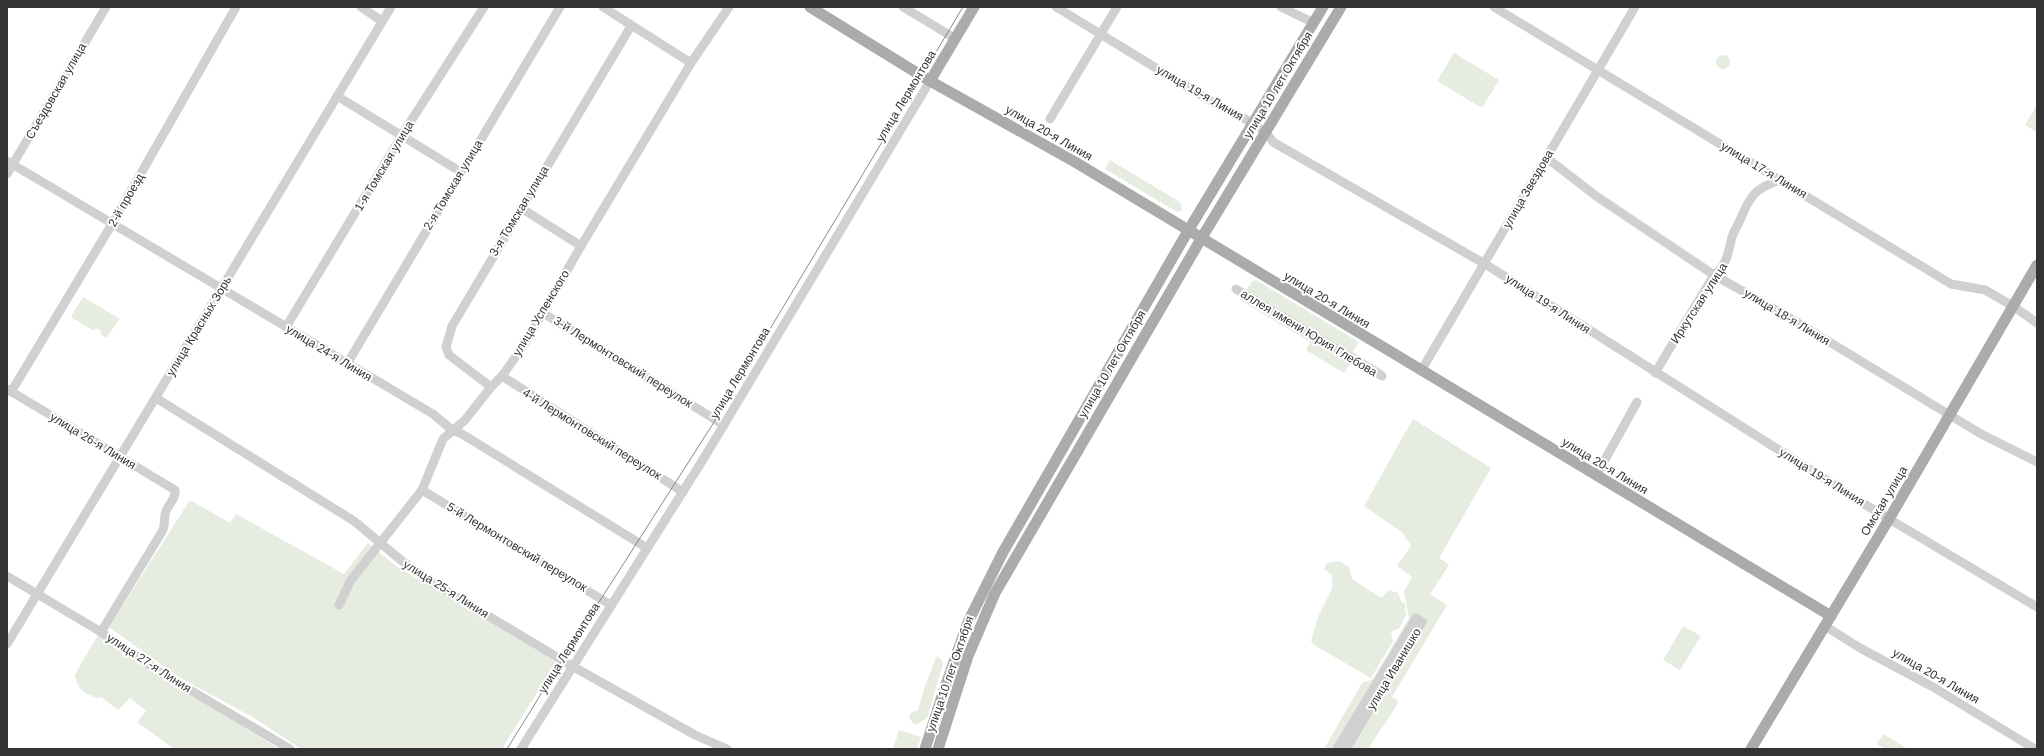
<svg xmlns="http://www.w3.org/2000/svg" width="2044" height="756" viewBox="0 0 2044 756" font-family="Arial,sans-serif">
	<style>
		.green { fill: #e6ecdf }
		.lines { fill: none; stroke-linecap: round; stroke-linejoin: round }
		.minor { stroke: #d0d0d0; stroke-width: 9 }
		.major { stroke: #ababab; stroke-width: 11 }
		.tram { stroke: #888; stroke-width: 1 }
		.labels { text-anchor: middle; stroke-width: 4; stroke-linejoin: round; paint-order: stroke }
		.street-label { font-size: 12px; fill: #333; stroke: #fff }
	</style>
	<rect width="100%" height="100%" fill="#fff"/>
	<g class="green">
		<path d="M1454 53 1499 80 1482 108 1437 81Z"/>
		<circle cx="1723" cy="62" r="7"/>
		<path d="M2036 106 2037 107V132L2025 125Z"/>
		<path d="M1110 160 1180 202 1182 210 1177 212 1105 169Z"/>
		<path d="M1256 280 1359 342 1353 352 1384 371 1379 379 1351 362 1344 373 1306 350 1310 342 1240 300 1252 281Z"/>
		<path d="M83 297 120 319 106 338 100 334 102 332 96 328 94 331 71 317Z"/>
		<path d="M1413 419 1491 468 1439 558 1449 565 1430 594 1447 605 1392 697 1399 702 1368 749H1324L1362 683 1373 679 1409 618 1404 592 1412 577 1397 566 1411 546 1403 533 1364 506Z"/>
		<path d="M190 500 230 523 236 514 344 574 368 543 396 566 556 662 502 749H301L254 718 177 676 109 627Z"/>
		<path d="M1339 561 1349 567 1352 579 1381 598 1389 590 1398 593 1401 601 1405 604 1406 615 1399 629 1394 630 1391 633 1393 641 1371 678 1314 645 1311 641 1318 617 1332 589V575L1324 569 1327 563Z"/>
		<path d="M1683 626 1701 636 1680 670 1663 660Z"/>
		<path d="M99 633 279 749H174L137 722 146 711 130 698 118 710 101 697 98 698C90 696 82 692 78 685 76 681 77 679 74 676Z"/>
		<path d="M937 656 942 660 943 664 927 718 918 724H914L909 718 911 713 918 710 925 686 935 661V659Z"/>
		<path d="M899 730 921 737 917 749H893Z"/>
		<path d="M1883 734 1908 749H1885L1877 744Z"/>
	</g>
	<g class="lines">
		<g class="minor">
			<path d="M361 7 382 21"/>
			<path d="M603 7 691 63"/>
			<path d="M903 7 956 39"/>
			<path d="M1056 7C1109 39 1162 72 1216 104 1236 117 1260 121 1273 142L1485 264 1874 510 2037 607"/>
			<path d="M1281 7 1314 23"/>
			<path d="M1494 7 1951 284 1985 290 2013 306 2037 323"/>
			<path d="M337 96 461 172"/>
			<path d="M1050 119 1117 7"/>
			<path d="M1547 158 1596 196 1714 275 1790 318 1981 434 2037 462"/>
			<path d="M7 161 433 414 452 430 462 434 647 548"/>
			<path d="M7 174 106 7"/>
			<path d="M521 208 581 246"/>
			<path d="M1236 289 1382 376"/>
			<path d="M543 313 724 425"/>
			<path d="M286 327 402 135 484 7"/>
			<path d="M347 364 560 7"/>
			<path d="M1421 371 1635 7"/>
			<path d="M1655 373 1714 275C1728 264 1728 252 1732 237 1734 231 1738 225 1740 220 1750 196 1755 188 1780 180"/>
			<path d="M502 376 683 492"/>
			<path d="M491 387 449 355 446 347 452 326 631 26"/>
			<path d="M7 389 175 490C176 498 169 504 166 511 164 516 165 524 163 530L101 632"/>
			<path d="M11 392 112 224 236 7"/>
			<path d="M156 398 354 521 402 561 430 581 572 666 695 735 727 749"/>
			<path d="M1596 476 1637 402"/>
			<path d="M422 490 611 605"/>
			<path d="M7 576 101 632 160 672 290 749"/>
			<path d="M339 605 351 580 422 490 443 439 465 420 491 387 502 376 524 345 581 246 691 63 729 7"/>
			<path d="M1825 626 1860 648 1933 687 2035 749"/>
			<path d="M7 644 391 7"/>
			<path d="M521 749 704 458 930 81"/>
			<path d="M1337 749 1416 618 1422 622 1346 749"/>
		</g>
		<g class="major">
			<path d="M810 7 930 81 1075 162 1831 616"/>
			<path d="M930 81 974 7"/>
			<path d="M925 749 944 690 968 622 1003 552 1188 231 1323 7"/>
			<path d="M938 749 968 656 995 593 1201 239 1341 7"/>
			<path d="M1751 749 1889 519 2037 265"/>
		</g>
		<path class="tram" d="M507 749 562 660 716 419 963 7"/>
	</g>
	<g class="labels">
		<g class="street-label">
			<text transform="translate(1278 85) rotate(-59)" y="4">улица 10 лет Октября</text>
			<text transform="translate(56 91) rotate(-60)" y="4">Съездовская улица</text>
			<text transform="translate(1200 93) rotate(30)" y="4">улица 19-я Линия</text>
			<text transform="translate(906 96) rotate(-59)" y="4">улица Лермонтова</text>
			<text transform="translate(1049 133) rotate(30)" y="4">улица 20-я Линия</text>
			<text transform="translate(384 166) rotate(-59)" y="4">1-я Томская улица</text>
			<text transform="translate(1764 170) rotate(31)" y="4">улица 17-я Линия</text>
			<text transform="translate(453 185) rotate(-59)" y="4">2-я Томская улица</text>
			<text transform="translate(1528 189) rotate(-60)" y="4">улица Звездова</text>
			<text transform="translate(126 200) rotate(-60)" y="4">2-й проезд</text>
			<text transform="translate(519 211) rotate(-59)" y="4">3-я Томская улица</text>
			<text transform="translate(1327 300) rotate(31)" y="4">улица 20-я Линия</text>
			<text transform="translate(1699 303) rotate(-57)" y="4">Иркутская улица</text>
			<text transform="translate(1548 304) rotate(33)" y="4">улица 19-я Линия</text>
			<text transform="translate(541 313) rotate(-59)" y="4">улица Успенского</text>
			<text transform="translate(1787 317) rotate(31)" y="4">улица 18-я Линия</text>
			<text transform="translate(199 326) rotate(-59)" y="4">улица Красных Зорь</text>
			<text transform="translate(1309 333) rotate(31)" y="4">аллея имени Юрия Глебова</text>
			<text transform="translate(329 353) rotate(31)" y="4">улица 24-я Линия</text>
			<text transform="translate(623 362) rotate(32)" y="4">3-й Лермонтовский переулок</text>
			<text transform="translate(1112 364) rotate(-60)" y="4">улица 10 лет Октября</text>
			<text transform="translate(740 373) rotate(-59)" y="4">улица Лермонтова</text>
			<text transform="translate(592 434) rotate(32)" y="4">4-й Лермонтовский переулок</text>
			<text transform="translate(93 441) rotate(31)" y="4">улица 26-я Линия</text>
			<text transform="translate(1605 466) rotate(31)" y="4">улица 20-я Линия</text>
			<text transform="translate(1822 477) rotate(32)" y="4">улица 19-я Линия</text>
			<text transform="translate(1884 501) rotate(-59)" y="4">Омская улица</text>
			<text transform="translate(517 547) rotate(31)" y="4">5-й Лермонтовский переулок</text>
			<text transform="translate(446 589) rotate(32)" y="4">улица 25-я Линия</text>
			<text transform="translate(569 648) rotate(-58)" y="4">улица Лермонтова</text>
			<text transform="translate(149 663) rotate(33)" y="4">улица 27-я Линия</text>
			<text transform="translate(1394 669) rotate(-59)" y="4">улица Иванишко</text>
			<text transform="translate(950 674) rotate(-71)" y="4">улица 10 лет Октября</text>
			<text transform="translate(1936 676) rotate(30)" y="4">улица 20-я Линия</text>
		</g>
	</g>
	<rect width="2044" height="756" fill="none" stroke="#333333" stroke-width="16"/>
</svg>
